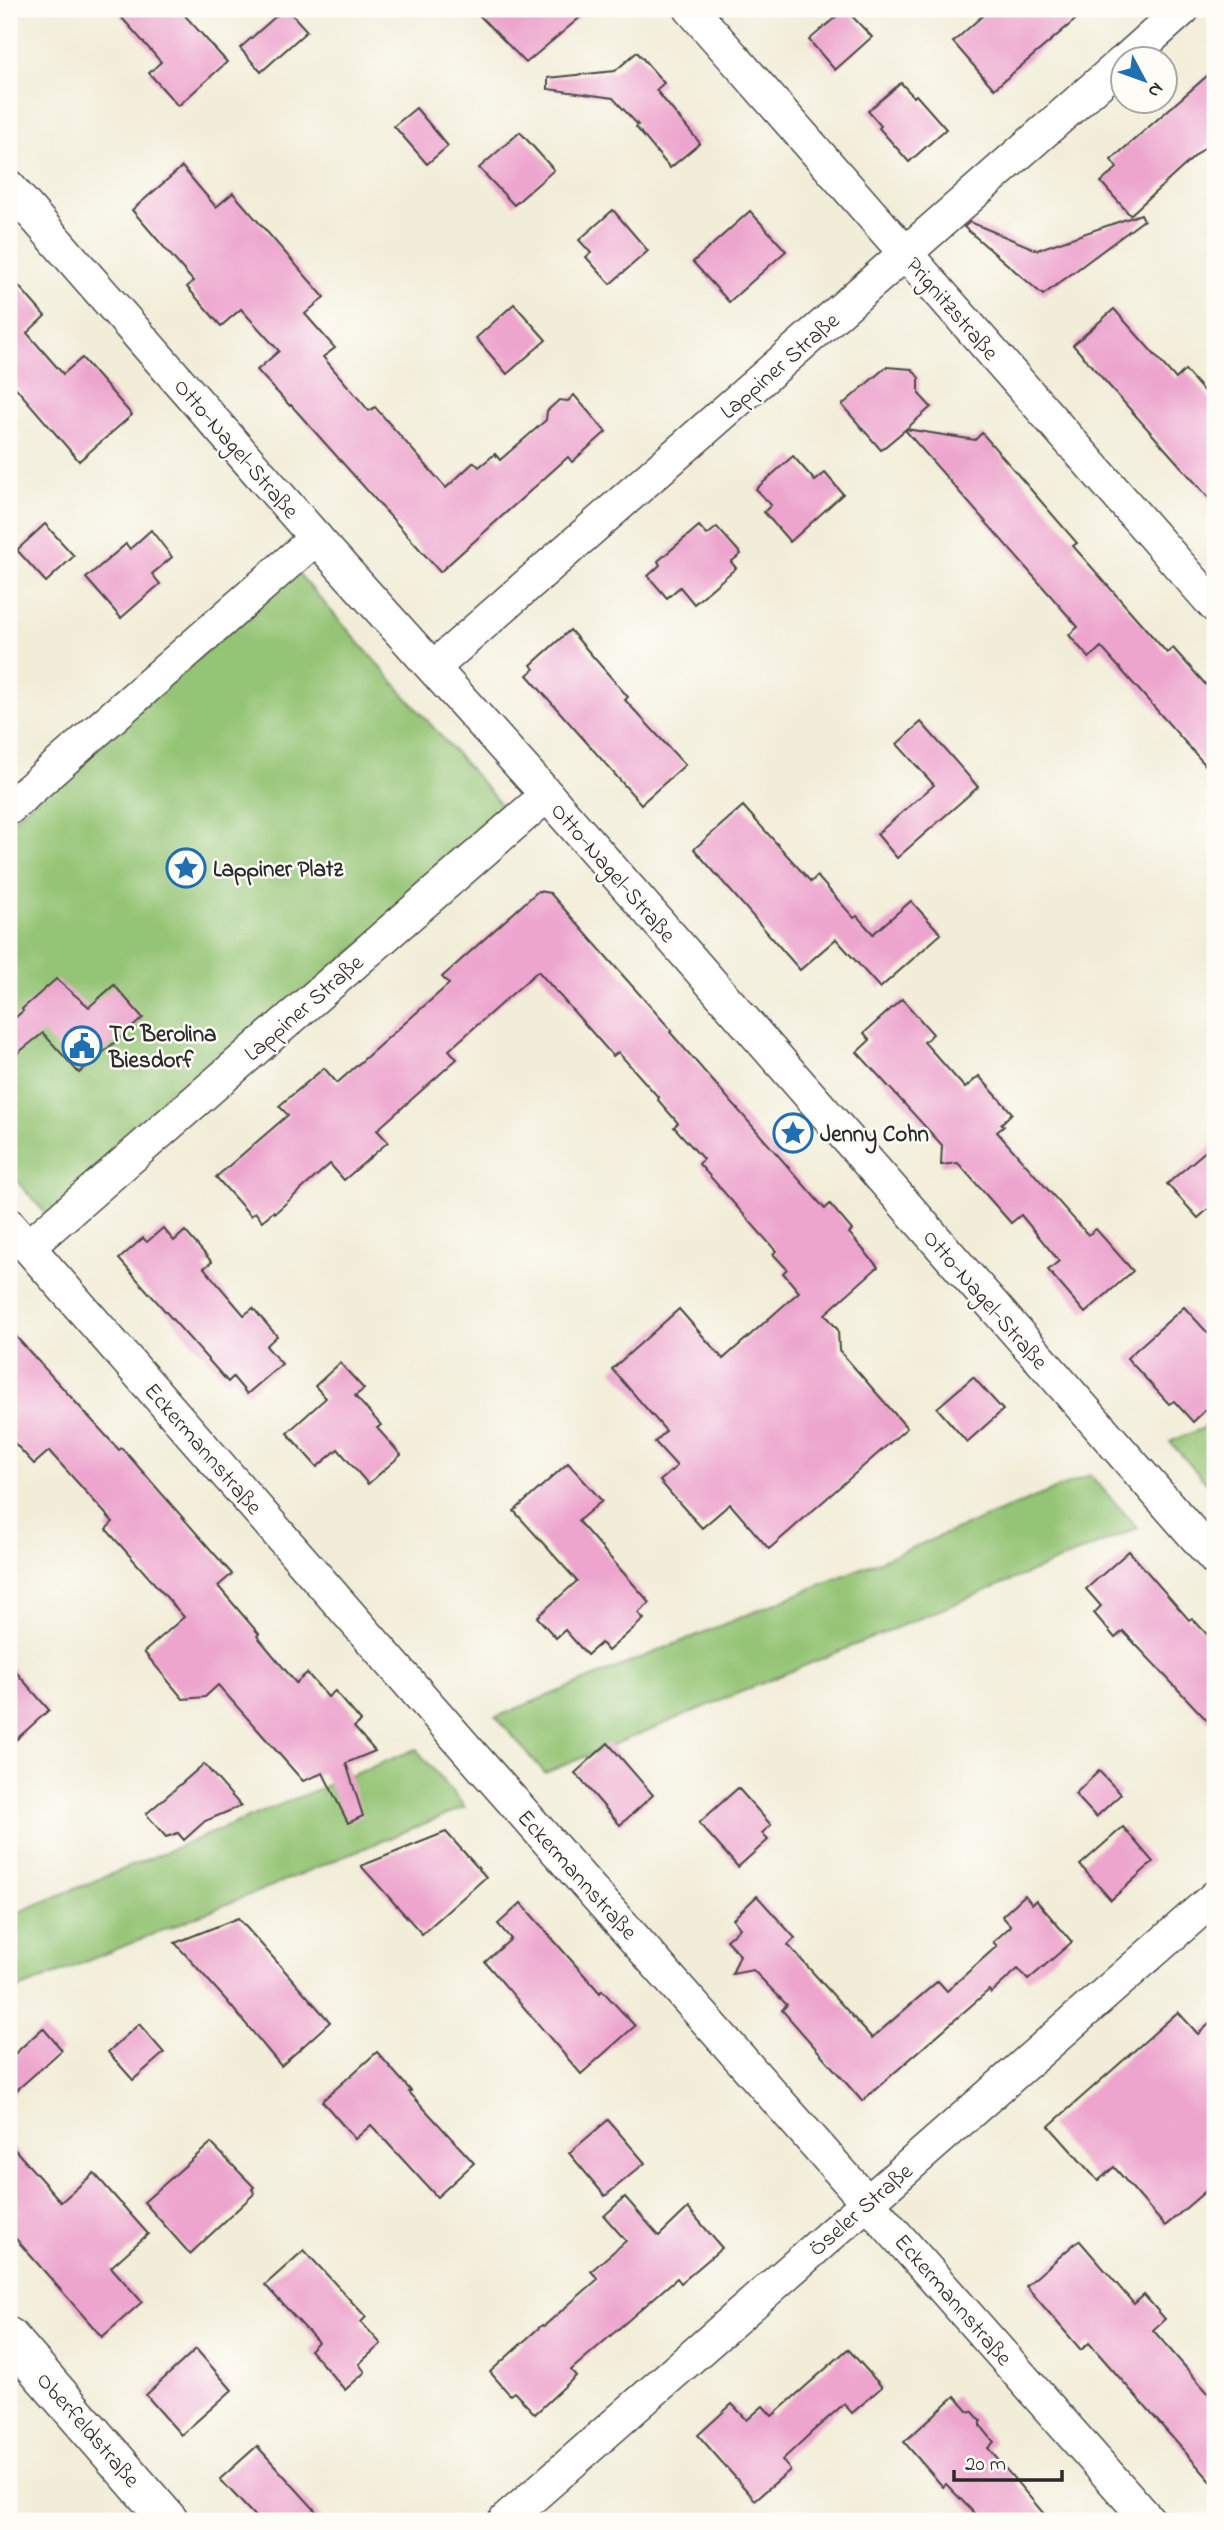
<svg xmlns="http://www.w3.org/2000/svg" width="1224" height="2530" viewBox="0 0 1224 2530" font-family="'Indie Flower',sans-serif">
	<style>
		.green { fill: #94c474; stroke: #607850; stroke-width: 2 }
		.building { fill: #eda5cd }
		.lines { fill: none; stroke-linecap: round; stroke-linejoin: round }
		.minor-casing { stroke: #494845; stroke-width: 36 }
		.tertiary-casing { stroke: #494845; stroke-width: 41 }
		.minor { stroke: #fff; stroke-width: 33 }
		.tertiary { stroke: #fff; stroke-width: 38 }
		.labels { text-anchor: middle; stroke-width: 5; stroke-linejoin: round; paint-order: stroke }
		.street-label { font-size: 23px; fill: #2b2b2b; stroke: #fdfcf7 }
		.poi-label { font-size: 23px; font-weight: bold; fill: #2b2b2b; stroke: #fdfcf7; text-anchor: start }
	</style>
	<rect width="100%" height="100%" fill="#fdfcf7"/>
	<filter id="ink" filterUnits="userSpaceOnUse"><feTurbulence type="fractalNoise" baseFrequency=".0143" numOctaves="2"/><feDisplacementMap in="SourceGraphic" scale="14" xChannelSelector="R" yChannelSelector="G"/><feConvolveMatrix kernelMatrix="1 2 1 2 8 2 1 2 1" color-interpolation-filters="sRGB"/></filter>
	<filter id="wash" filterUnits="userSpaceOnUse"><feTurbulence type="fractalNoise" baseFrequency=".00686" numOctaves="4" result="noise"/><feDisplacementMap in="SourceGraphic" scale="28" xChannelSelector="R" yChannelSelector="G"/><feGaussianBlur stdDeviation="1.57" result="paint"/><feColorMatrix in="noise" values="0 0 0 0 0 0 0 0 0 0 0 0 0 0 0 0 0 1.4 0 .05"/><feComposite in="paint" operator="in"/></filter>
	<g filter="url(#wash)">
		<rect width="100%" height="100%" fill="#f2edd8"/>
		<g class="green">
			<path d="M297 572 510 815 47 1215 9 1172V823Z"/>
			<path d="M1215 1423V1493L1170 1442Z"/>
			<path d="M1090 1475 1138 1528 545 1773 496 1717Z"/>
			<path d="M416 1749 465 1807 9 1993V1916Z"/>
		</g>
		<g id="blocks">
			<g class="building">
				<path d="M114 9H179L227 62 178 106 149 73 161 62Z"/>
				<path d="M284 9H287L307 31 261 72 240 48Z"/>
				<path d="M473 9H590L526 63Z"/>
				<path d="M845 9 872 37 835 70 809 40Z"/>
				<path d="M990 9H1088L994 89 953 42Z"/>
				<path d="M637 52 664 83 656 90 700 143 670 168 636 127 638 125 613 98 548 89V78L615 71Z"/>
				<path d="M1215 69V138L1130 215 1101 182 1117 168 1111 160Z"/>
				<path d="M901 83 914 97 916 95 946 129 909 162 879 128 881 126 868 111Z"/>
				<path d="M416 108 448 146 427 164 394 126Z"/>
				<path d="M520 132 554 170 514 205 479 168Z"/>
				<path d="M182 167 216 207 233 193 324 297 305 314 335 348 323 357 369 411 375 407 446 488 474 462 479 467 495 454 500 460 546 420 547 411 559 400 568 401 574 395 606 432 572 462 568 457 440 572 291 405 290 406 257 370 279 351 241 309 221 326 187 287 193 281 132 210Z"/>
				<path d="M613 210 648 251 610 284 586 257 591 253 579 240Z"/>
				<path d="M750 211 786 251 729 302 693 262Z"/>
				<path d="M1141 214 1144 220 1043 295 964 227 970 222 1037 250Z"/>
				<path d="M9 275 45 316 27 333 63 374 82 358 132 415 79 461 9 380Z"/>
				<path d="M514 304 546 340 507 374 476 338Z"/>
				<path d="M1114 309 1176 379 1185 370 1215 404V505L1073 345Z"/>
				<path d="M886 367 912 369 919 378V394L931 407 906 429 975 440 982 433 1077 543 1073 546 1167 653 1173 648 1215 695V776L1101 647 1089 658 1069 635 1078 627 905 430 881 450 842 405Z"/>
				<path d="M793 456 815 481 825 473 843 494 790 542 764 512 771 505 756 489Z"/>
				<path d="M45 524 74 556 46 582 17 550Z"/>
				<path d="M699 526 707 535 717 527 741 554 731 562 736 568 694 604 680 587 667 598 648 576 660 565 658 561Z"/>
				<path d="M151 530 172 557 152 574 160 584 121 618 86 578 126 544 130 549Z"/>
				<path d="M570 630 628 697 625 700 685 765 641 804 527 675 534 669 531 665Z"/>
				<path d="M921 722 978 787 897 858 877 834 934 785 897 744Z"/>
				<path d="M743 806 811 882 817 876 854 918 857 916 873 934 911 901 941 934 880 988 836 939 800 970 694 849Z"/>
				<path d="M538 891 550 893 672 1031 670 1032 825 1209 830 1204 852 1230 849 1233 878 1267 825 1314 838 1330 839 1350 907 1428 769 1549 730 1504 702 1528 673 1496 660 1481 677 1466 655 1442 666 1431 612 1369 679 1309 723 1359 799 1292 783 1273 787 1269 773 1254 776 1251 699 1164 703 1159 674 1127 678 1123 658 1100 659 1098 618 1052 613 1056 538 971 449 1050 457 1059 377 1130 388 1142 344 1180 330 1164 275 1213 274 1211 262 1221 255 1212 251 1216 216 1177 288 1115 279 1106 324 1068 337 1083 449 984 442 977Z"/>
				<path d="M56 979 89 1007 114 985 143 1018 79 1073 43 1033 9 1060V1023L23 1011 22 1009Z"/>
				<path d="M902 999 933 1034 924 1042 965 1088 979 1076 1012 1113 1001 1124 1004 1126 997 1132 1088 1235 1096 1229 1133 1271 1085 1313 1048 1270 1059 1261 1021 1215 1011 1223 958 1163 941 1165 942 1145 857 1052 870 1040 864 1033Z"/>
				<path d="M1215 1143V1203L1198 1218 1167 1184Z"/>
				<path d="M163 1228 174 1241 185 1231 212 1262 204 1268 244 1315 253 1308 277 1336 266 1346 282 1364 247 1394 233 1377 228 1382 119 1259 143 1238 147 1242Z"/>
				<path d="M1184 1307 1215 1341V1401L1193 1422 1174 1401 1169 1404 1127 1358Z"/>
				<path d="M9 1329 119 1450 122 1448 232 1574 218 1586 259 1634 257 1636 296 1683 307 1673 328 1697 335 1691 361 1721 354 1727 375 1751 346 1763 363 1816 348 1823 323 1773 303 1781 218 1685 205 1697 183 1699 144 1652 184 1617 106 1529 113 1522 49 1451 34 1464 9 1437Z"/>
				<path d="M340 1363 364 1389 355 1396 381 1425 377 1428 401 1455 368 1484 338 1449 317 1467 287 1433 326 1398 315 1386Z"/>
				<path d="M973 1377 1003 1410 967 1442 937 1408Z"/>
				<path d="M568 1463 602 1501 578 1521 650 1603 638 1613 644 1619 608 1651 601 1643 587 1655 565 1630 556 1638 537 1617 577 1581 514 1511Z"/>
				<path d="M1129 1551 1189 1620 1192 1618 1215 1643V1729L1123 1631 1115 1638 1094 1613 1101 1606 1086 1589Z"/>
				<path d="M9 1664 49 1710 9 1746Z"/>
				<path d="M608 1743 653 1795 620 1825 575 1773Z"/>
				<path d="M204 1764 241 1806 205 1821 184 1840 178 1833 166 1837 146 1814Z"/>
				<path d="M1099 1771 1121 1794 1096 1817 1075 1794Z"/>
				<path d="M738 1788 771 1825 762 1833 768 1840 738 1867 699 1823Z"/>
				<path d="M1123 1827 1153 1862 1111 1900 1080 1865Z"/>
				<path d="M446 1832 486 1877 422 1934 361 1866Z"/>
				<path d="M1025 1895 1032 1904 1036 1900 1072 1942 1028 1980 1018 1969 991 1993 989 1990 862 2101 782 2010 787 2005 753 1970 732 1974 740 1955 726 1940 740 1928 733 1919 757 1896 795 1938 788 1945 872 2038 938 1981 947 1991 997 1946 993 1942 1011 1926 1002 1916Z"/>
				<path d="M521 1903 600 1993 602 1990 635 2026 581 2074 485 1962 511 1939 498 1924Z"/>
				<path d="M238 1918 330 2022 281 2066 226 2000 175 1943Z"/>
				<path d="M1178 2012 1198 2034 1215 2019V2183L1165 2226 1114 2167 1098 2181 1049 2126Z"/>
				<path d="M139 2024 164 2053 133 2080 108 2052Z"/>
				<path d="M43 2028 62 2050 9 2097V2059Z"/>
				<path d="M377 2052 411 2091 409 2092 474 2163 437 2197 371 2125 355 2139 322 2101Z"/>
				<path d="M608 2120 645 2163 605 2196 569 2153Z"/>
				<path d="M9 2143 61 2202 94 2173 148 2234 111 2267 142 2302 102 2337 9 2231Z"/>
				<path d="M211 2143 254 2187 252 2189 255 2193 190 2254 144 2202Z"/>
				<path d="M625 2197 659 2236 688 2208 722 2248 681 2283 677 2278 571 2370 576 2376 535 2414 514 2392 510 2395 490 2372 542 2325 544 2326 598 2279 591 2271 626 2241 604 2216Z"/>
				<path d="M1079 2240 1134 2304 1144 2295 1165 2319 1153 2330 1215 2401V2486L1089 2343 1081 2350 1026 2286Z"/>
				<path d="M304 2250 366 2317 361 2322 381 2344 359 2364 365 2372 345 2390 310 2350 318 2342 265 2285Z"/>
				<path d="M196 2349 232 2390 181 2435 146 2395Z"/>
				<path d="M848 2349 882 2387 852 2413 844 2404 813 2431 782 2460 790 2470 755 2500 698 2435 732 2404 747 2420 763 2406 772 2416Z"/>
				<path d="M955 2396 968 2411 973 2412 981 2421V2426L994 2442 988 2448 1050 2521H982L946 2484 943 2487 904 2442Z"/>
				<path d="M257 2446 325 2521H259L220 2479Z"/>
			</g>
		</g>
	</g>
	<g filter="url(#ink)">
		<use href="#blocks" fill-opacity="0" stroke="#494845" stroke-width="2"/>
		<g class="lines">
			<g class="minor-casing">
				<g id="minor">
					<path d="M691 9 1215 606"/>
					<path d="M1126 60 1183 9"/>
					<path d="M9 187 316 538 547 795 1215 1559"/>
					<path d="M434 667 1122 63"/>
					<path d="M9 808 316 538"/>
					<path d="M9 1225 472 1755 1149 2521"/>
					<path d="M28 1247 547 795"/>
					<path d="M505 2521 1215 1897"/>
				</g>
			</g>
			<g class="tertiary-casing">
				<path id="tertiary" d="M9 2337 169 2521"/>
			</g>
			<use href="#minor" class="minor"/>
			<use href="#tertiary" class="tertiary"/>
		</g>
	</g>
	<defs>
		<g id="sight-ring" transform="scale(2.0125)"><circle r="9.5" fill="#fdfcf7" stroke="#1f6fb2" stroke-width="1.5"/><path d="M0-6L1.8-2.2L6-1.7L2.9 1.2L3.7 5.4L0 3.3L-3.7 5.4L-2.9 1.2L-6-1.7L-1.8-2.2Z" fill="#1f6fb2"/></g>
		<g id="civic-ring" transform="scale(2.0125)"><circle r="9.5" fill="#fdfcf7" stroke="#1f6fb2" stroke-width="1.5"/><path d="M-.6-6.5H3V-4.5H.6V-3L4-1V1h2V6H-6V1h2V-1L-.6-3ZM-1.2 2.5V6h2.4V2.5Z" fill="#1f6fb2"/></g>
	</defs>
	<g fill-rule="evenodd">
		<use href="#sight-ring" x="186" y="868"/>
		<use href="#civic-ring" x="82" y="1046"/>
		<use href="#sight-ring" x="793" y="1133"/>
	</g>
	<g class="labels">
		<g class="street-label">
			<text transform="translate(953 308) rotate(49)" y="8">Prignitzstraße</text>
			<text transform="translate(779 365) rotate(-41)" y="8">Lappiner Straße</text>
			<text transform="translate(237 448) rotate(49)" y="8">Otto-Nagel-Straße</text>
			<text transform="translate(614 872) rotate(49)" y="8">Otto-Nagel-Straße</text>
			<text transform="translate(303 1007) rotate(-41)" y="8">Lappiner Straße</text>
			<text transform="translate(986 1299) rotate(49)" y="8">Otto-Nagel-Straße</text>
			<text transform="translate(204 1448) rotate(49)" y="8">Eckermannstraße</text>
			<text transform="translate(578 1874) rotate(48)" y="8">Eckermannstraße</text>
			<text transform="translate(860 2209) rotate(-41)" y="8">Öseler Straße</text>
			<text transform="translate(954 2299) rotate(49)" y="8">Eckermannstraße</text>
			<text transform="translate(89 2429) rotate(49)" y="8">Oberfeldstraße</text>
		</g>
		<g class="poi-label">
			<text x="213" y="876">Lappiner Platz</text>
			<text x="109" y="1041">TC Berolina<tspan x="109" dy="26">Biesdorf</tspan></text>
			<text x="820" y="1141">Jenny Cohn</text>
		</g>
	</g>
	<rect width="1224" height="2530" fill="none" stroke="#fdfcf7" stroke-width="35"/>
	<g transform="translate(1144 80) rotate(131)"><circle r="33" fill="#fdfcf7" stroke="#a9a8a5" stroke-width="2"/>
	<path d="M0-5L12 26L0 18L-12 26Z" fill="#1f6fb2"/>
	<text y="-10" font-size="19" font-weight="bold" text-anchor="middle" fill="#2b2b2b">N</text>
	</g>
	<path d="M954 2470v10h108v-10" fill="none" stroke="#2b2b2b" stroke-width="3.5"/>
	<text x="965" y="2470" font-size="21" fill="#2b2b2b" stroke="#fdfcf7" stroke-width="5" paint-order="stroke">20 m</text>
</svg>
